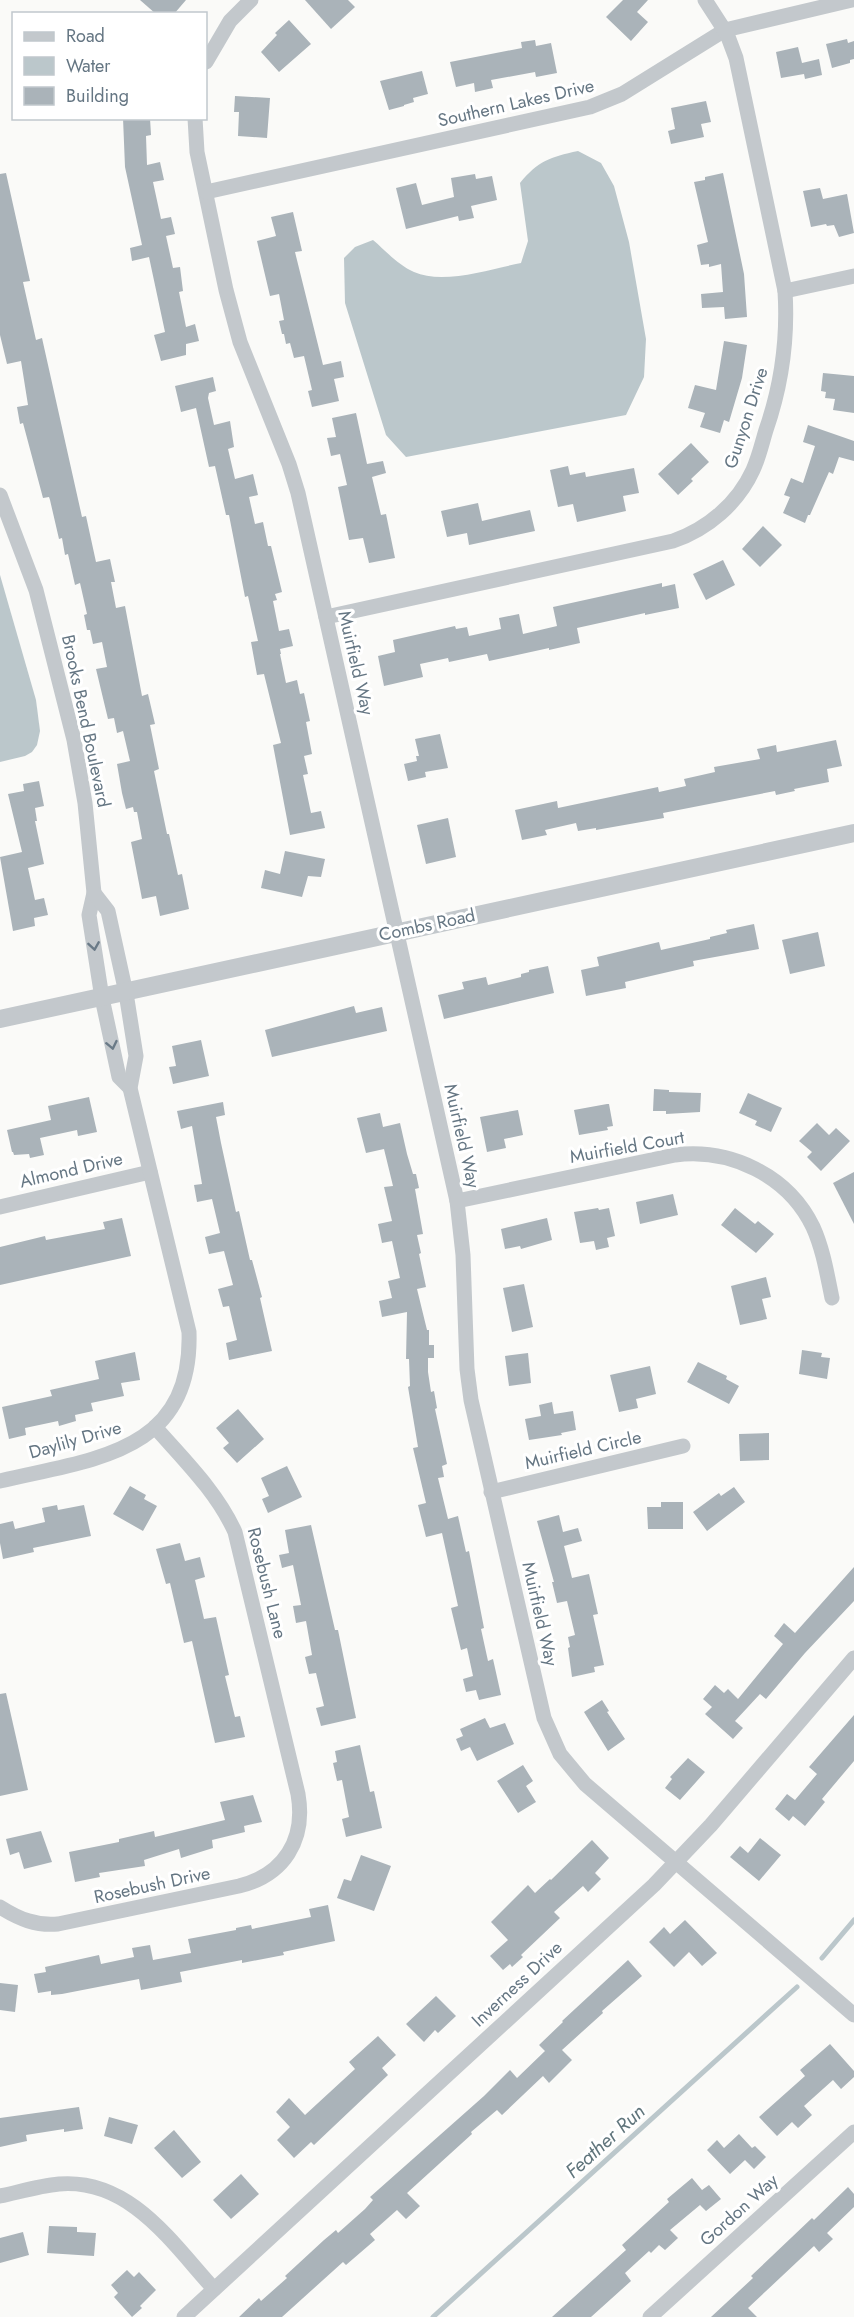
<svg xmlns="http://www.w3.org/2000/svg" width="854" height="2317" viewBox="0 0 854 2317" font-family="Jost,sans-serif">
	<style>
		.water { fill: #bbc7cb }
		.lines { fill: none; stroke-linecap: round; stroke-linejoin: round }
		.stream { stroke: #bbc7cb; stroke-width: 5 }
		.building { fill: #aab3b9 }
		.minor { stroke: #c3c8cc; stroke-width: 15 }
		.tertiary { stroke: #c3c8cc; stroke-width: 18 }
		.oneway { stroke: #6a7a87 }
		.labels { text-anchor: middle; stroke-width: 6; stroke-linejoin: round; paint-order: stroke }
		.street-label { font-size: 18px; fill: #657683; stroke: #fff }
		.water-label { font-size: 20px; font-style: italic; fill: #60757c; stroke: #fff }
	</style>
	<rect width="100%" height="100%" fill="#fafaf8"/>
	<g class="water">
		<path d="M578 151 601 163 614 186 629 242 646 339 644 377 626 415 406 457 386 435 345 303 344 258 355 247 373 240C386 251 398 265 414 272 443 285 491 269 521 263L528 241 520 183C538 161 550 157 578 151Z"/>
		<path d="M0 575 36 700 40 731 37 745 32 752 25 756 0 762Z"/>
	</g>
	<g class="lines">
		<g class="stream">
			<path d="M822 1958 854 1920"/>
			<path d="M433 2317 797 1987"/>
		</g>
	</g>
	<g class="building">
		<path d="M140 0H186L174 14H156Z"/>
		<path d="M305 0H348L355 7 331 29Z"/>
		<path d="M623 0H648L637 12 648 22 631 41 606 17Z"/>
		<path d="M289 20 311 44 279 72 261 52 277 35 275 33Z"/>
		<path d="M847 39 848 43 854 41V59L850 60V63L832 68 826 44Z"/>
		<path d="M535 40 536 46 551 43 557 73 536 77 535 72 491 80 493 88 475 92 474 83 456 87 450 62 522 48 521 42Z"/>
		<path d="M798 47 802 63 819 59 822 75 805 79 804 74 781 78 776 52Z"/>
		<path d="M422 71 428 94 413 98 414 102 404 105V106L389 110 380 81Z"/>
		<path d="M235 96 270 98 267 138 238 136 239 112H234Z"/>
		<path d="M706 101 711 122 701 124 704 137 671 144 668 131 675 129 671 108Z"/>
		<path d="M123 118H150L151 135 146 136 147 165 160 162 164 180 153 182 161 219 171 217 175 234 166 236 173 268 180 267 183 291 179 292 186 327 195 324 199 341 186 344V355L161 361 154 335 165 332 149 257 132 261 130 248 142 245 125 167Z"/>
		<path d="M6 173 30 281 23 282 36 340 42 338 82 517 86 516 96 562 110 559 115 582H111L116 608 125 606 142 696 148 694 155 724 150 725 159 769 154 771 167 834H169L178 875 182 874 189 909 160 916 156 896 142 899 131 842 142 839 137 812H134L133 807 126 809 122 793 117 764 130 761 123 731 117 733 114 718 108 719 96 669 107 667 102 642 93 644 90 630H87L84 615 87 614 80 583 75 585 68 554 65 555 62 538 59 539 50 500 49 497 43 498 23 423 20 424 17 407 28 405 21 361 7 364 0 335V174Z"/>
		<path d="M723 173 744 274 747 317 725 319 724 307 702 308 701 294 723 292 721 264 709 267V264L701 265 697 245 708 242 694 182 705 180V177Z"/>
		<path d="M475 174 476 179 492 176 497 200 471 206 474 218 459 221 458 216 406 229 396 188 416 183 422 205 454 197 451 178Z"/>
		<path d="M820 188 823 199 847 194 854 233 839 237 834 225 827 226 826 224 811 227 803 191Z"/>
		<path d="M293 212 302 251 295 252 323 365 341 361 344 377 334 379 339 401 312 407 308 391 312 390 304 356 294 358 290 343 286 344 284 334H282L279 321 284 320 279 294 270 296 257 241 276 236 271 217Z"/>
		<path d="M724 341 747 345 742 378 729 422 724 420 720 433 700 427 705 413 688 408 695 385 716 390Z"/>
		<path d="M823 373 854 376V413L833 410 835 399 825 398 826 392 821 391Z"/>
		<path d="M213 377 216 391 209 393 208 398 214 425 230 421 234 447 228 449 235 479 253 474 258 495 249 497 255 524 263 522 268 546H271L282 592 275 594 277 600 273 601 279 631 289 629 293 646 280 649 281 654H280L286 683 297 680 300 694 304 693 310 721 306 722 312 754 304 756 308 774 303 775 311 813 321 811 325 828 290 835 273 745 281 743 264 674 257 675 251 642 258 641 248 596 245 597 229 515H226L215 466 209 467 196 408 181 412 175 386Z"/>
		<path d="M356 413 367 464 383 461 386 473 372 477 381 515 386 514 395 558 369 563 363 538 349 540 338 487 347 485 340 454 331 456 327 438 336 437 332 418Z"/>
		<path d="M808 425 854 441V461L839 457 833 474 829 472 810 515H808L805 523 783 513 790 497 784 495 791 478 803 483 815 446 803 442Z"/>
		<path d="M691 443 709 462 691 479 693 481 678 495 658 474Z"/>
		<path d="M568 466 570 475 585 472 586 477 634 468 639 493 623 496 626 511 577 522 573 504 558 507 550 470Z"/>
		<path d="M478 503 482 521 530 510 535 531 469 545 467 533 447 537 441 511Z"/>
		<path d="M763 526 782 545 760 567 742 549Z"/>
		<path d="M723 560 735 585 706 600 693 574Z"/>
		<path d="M662 583V587L675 584 679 608 645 615V613L577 628 580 643 549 650V648L489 661 487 654 449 662 448 658 420 664 423 677 384 686 378 656 395 652 393 640 455 626 456 629 467 627 469 636 501 629 499 618 519 614 523 634 557 626 553 607Z"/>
		<path d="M440 734 448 768 425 772 426 777 408 781 404 764 417 761 416 756H419L415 739Z"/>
		<path d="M836 740 842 766 827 769 829 782 794 789 795 791 776 795 775 791 663 813 664 818 596 830V828L578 831 576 823 545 830 547 835 522 840 515 810 557 801 558 808 658 787 659 792 686 786 684 779 715 772 714 767 760 759 757 749 776 745 777 752Z"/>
		<path d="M39 781 44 806 35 808 37 821H35L44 864 28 868 35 900 44 898 48 915 34 918 35 926 13 931 0 857 22 852 8 794 24 791 23 784Z"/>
		<path d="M448 818 456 857 426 864 417 825Z"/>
		<path d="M285 851 325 859 321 877 308 876 302 897 261 888 265 870 280 874Z"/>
		<path d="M754 924 759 949 693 961 694 966 625 982 626 988 586 996 581 970 599 966 597 957 659 942 661 950 710 939V937L727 933 726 930Z"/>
		<path d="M818 932 825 966 790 974 782 940Z"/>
		<path d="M548 966 554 993 444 1019 438 995 464 989 462 982 486 977 488 985 521 977V974L529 972V970Z"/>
		<path d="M354 1006 356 1013 382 1007 387 1031 272 1057 265 1030Z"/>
		<path d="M201 1040 209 1076 173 1084 169 1067 176 1066 172 1046Z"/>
		<path d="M654 1089 669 1090V1092L701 1093 700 1112 666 1114V1111H653Z"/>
		<path d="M748 1093 782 1108 771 1132 755 1125 757 1121 739 1113Z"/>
		<path d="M89 1097 97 1132 78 1136 77 1130 40 1138 44 1155 30 1158 29 1154 14 1155 13 1152H12L7 1130 51 1120 48 1106Z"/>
		<path d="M223 1102 225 1115 216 1117 221 1143 236 1212 239 1211 250 1260H252L262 1297 260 1298 272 1351 229 1360 226 1343 237 1340 229 1306 223 1307 218 1289 233 1285 224 1251 209 1254 205 1237 220 1233 212 1199 197 1202 194 1185 202 1184 192 1126 181 1129 177 1111Z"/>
		<path d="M607 1104H609L613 1126 607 1127 608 1130 579 1135 574 1110Z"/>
		<path d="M518 1110 523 1135 504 1139 506 1148 487 1152 480 1117Z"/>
		<path d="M380 1113 383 1127 400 1123 407 1154 413 1174H416L419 1188 415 1189 423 1234 417 1235 421 1253 419 1254 426 1287 417 1289 427 1330H429V1345H434V1358H428V1372L431 1392 434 1391 437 1408 435 1409 447 1464 442 1466 444 1477 438 1478 448 1519 458 1516 466 1552 469 1551 484 1628 481 1629 488 1661 493 1659 501 1695 479 1700 476 1690 466 1692 463 1679 473 1676 467 1648 461 1650 451 1608 458 1606 442 1533 426 1537 418 1505 426 1503 413 1448 418 1447 408 1387 410 1386 409 1359H406L407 1312 382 1317 379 1301 392 1298 388 1281 400 1278 392 1241 382 1243 378 1224 392 1221 384 1187 393 1186 384 1149 366 1153 357 1118Z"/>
		<path d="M817 1123 829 1135 836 1128 850 1141 821 1171 807 1157 812 1152 799 1141Z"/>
		<path d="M854 1172V1224L833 1183Z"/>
		<path d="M673 1194 678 1215 640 1224 636 1202Z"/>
		<path d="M598 1208 599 1210 609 1208 615 1236 607 1238 609 1247 596 1250 594 1241 580 1243 574 1212Z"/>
		<path d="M735 1208 755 1224 758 1221 774 1234 756 1253 721 1225Z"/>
		<path d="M122 1218 131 1256 0 1285V1247L45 1236 46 1240 105 1229 103 1222Z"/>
		<path d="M547 1218 552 1240 521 1249 520 1246 505 1249 501 1229Z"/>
		<path d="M766 1277 771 1297 762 1299 767 1319 740 1325 731 1286Z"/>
		<path d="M524 1284 533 1327 512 1332 503 1288Z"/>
		<path d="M802 1350 822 1353 821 1357 830 1358 827 1379 799 1374Z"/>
		<path d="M135 1352 140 1380 121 1383 124 1396 91 1403 93 1411 75 1415 76 1421 59 1426 58 1421 25 1428 26 1435 9 1439 2 1407 52 1396 50 1390 99 1379 95 1361Z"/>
		<path d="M528 1353 531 1383 509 1386 505 1356Z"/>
		<path d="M698 1362 727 1376 726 1379 739 1386 729 1404 687 1382Z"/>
		<path d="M650 1366 656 1394 636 1399 638 1408 619 1412 610 1375Z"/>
		<path d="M552 1402 554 1414 573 1411 576 1430 561 1433 562 1435 529 1440 525 1419 541 1416 539 1405Z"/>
		<path d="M238 1409 264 1439 237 1463 223 1448 229 1443 216 1428Z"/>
		<path d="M769 1433V1460L740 1461 739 1434Z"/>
		<path d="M287 1466 302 1497 268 1513 262 1499 269 1496 261 1478Z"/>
		<path d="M130 1486 146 1495 144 1499 157 1506 143 1531 113 1514Z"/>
		<path d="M734 1487 745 1502 707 1531 693 1512 719 1493 721 1496Z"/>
		<path d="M661 1502H683V1529H648L647 1507H661Z"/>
		<path d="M57 1505 58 1510 84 1505 91 1536 33 1548 34 1552 3 1559 0 1543V1524L13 1521 15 1529 45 1522 42 1508Z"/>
		<path d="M559 1515 563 1532 578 1528 582 1541 564 1546 572 1578 589 1574 598 1614 593 1615 604 1665 594 1667 595 1672 572 1677 568 1648 570 1647 568 1637 575 1635 567 1601 557 1603 552 1582H554L537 1521Z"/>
		<path d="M311 1525 335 1630H338L356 1718 321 1726 316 1708 324 1706 316 1673 309 1674 305 1657 312 1655 306 1621 296 1623 293 1606 301 1605 293 1565 282 1568 279 1555 289 1553 285 1530Z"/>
		<path d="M180 1543 185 1561 200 1557 205 1577 195 1580 204 1619 216 1617 229 1675 225 1676 232 1705 235 1717 240 1716 245 1737 215 1743 192 1641 184 1643 170 1583 166 1584 156 1549Z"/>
		<path d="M854 1567V1601L805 1653 766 1699 760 1694 735 1721 743 1728 733 1739 705 1714 712 1707 703 1699 715 1685 724 1693 728 1689 738 1699 783 1644 774 1636 784 1623 795 1633Z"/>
		<path d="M6 1693 28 1790 0 1796V1694Z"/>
		<path d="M602 1700 609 1711 607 1712 625 1739 608 1751 584 1712Z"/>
		<path d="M854 1715V1761L822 1799 825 1802 805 1826 793 1816 789 1821 775 1809 787 1794 795 1800 817 1774 809 1767Z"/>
		<path d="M485 1718 490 1728 505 1723 514 1744 477 1761 470 1747 461 1751 456 1739 463 1736 460 1729Z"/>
		<path d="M360 1745 370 1792 374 1791 382 1828 346 1837 342 1819 349 1817 342 1780 337 1781 333 1763 337 1762 335 1751Z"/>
		<path d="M688 1758 705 1772 680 1800 665 1788 672 1779 670 1777Z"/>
		<path d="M523 1765 533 1781 526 1786 536 1802 518 1813 497 1781Z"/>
		<path d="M253 1795 262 1822 244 1826 245 1832 212 1840 213 1848 181 1858 179 1849 144 1860 145 1866 99 1873 100 1877 75 1882 69 1852 119 1842V1839L154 1831 155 1837 225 1820 220 1802Z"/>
		<path d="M41 1831 52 1862 24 1869 19 1852 10 1855 6 1839Z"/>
		<path d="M760 1838 781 1855 759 1881 730 1857 740 1846 748 1853Z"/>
		<path d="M592 1840 609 1858 595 1873 601 1879 588 1892 583 1886 554 1912 560 1918 521 1955 523 1957 512 1967 510 1964 503 1970 490 1956 508 1940 491 1922 528 1885 535 1893 550 1879 551 1880Z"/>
		<path d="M361 1855 391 1866 374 1911 337 1898 344 1879 351 1881Z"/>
		<path d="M328 1905 335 1941 283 1952 284 1955 242 1963V1960L180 1972 182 1982 141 1990 139 1979 62 1994 51 1995V1991L38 1993 34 1974 46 1972 45 1967 99 1955 101 1964 134 1957 132 1948 150 1945 153 1960 191 1953 188 1939 236 1930V1928L251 1925 252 1929 311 1917 309 1909Z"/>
		<path d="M685 1920 717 1953 702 1966 689 1952 674 1967 649 1942 664 1927 670 1934Z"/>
		<path d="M628 1960 642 1976 602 2011 603 2013 562 2050 572 2060 549 2083 543 2076 502 2115 497 2110 471 2132 472 2134 407 2193 420 2206 406 2219 397 2210 370 2234 375 2240 346 2265 343 2262 282 2317H239L259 2298 261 2301 287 2278 285 2276 324 2240 336 2230 338 2233 365 2209 373 2200 370 2197 484 2096 510 2070 517 2078 545 2051 539 2045 563 2022 562 2021Z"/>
		<path d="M0 1983 18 1985 15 2012 0 2010Z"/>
		<path d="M436 1996 456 2016 438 2033 435 2030 424 2042 406 2024Z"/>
		<path d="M378 2036 396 2055 382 2068 388 2075 314 2145 311 2142 294 2158 277 2140 290 2127 276 2112 289 2098 305 2115 355 2069 349 2062Z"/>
		<path d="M830 2044 854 2071V2077L841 2089 833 2080 804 2106 812 2115 798 2128 792 2122 777 2136 759 2117 805 2076 800 2070Z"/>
		<path d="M79 2107 83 2129 64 2132V2129L26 2135 27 2141 0 2147V2118Z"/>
		<path d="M109 2117 138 2125 132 2144 104 2136Z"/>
		<path d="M174 2130 201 2162 182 2178 154 2148Z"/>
		<path d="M739 2134 752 2148 755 2146 766 2157 754 2169 745 2160 730 2174 707 2150 717 2140 724 2148Z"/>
		<path d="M241 2174 259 2194 231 2219 213 2200Z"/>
		<path d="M692 2178 702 2190 709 2185 721 2199 706 2211 700 2205 670 2230 678 2238 665 2250 659 2245 651 2253 649 2251 625 2273 631 2281 591 2317H552L626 2250 622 2245 669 2202 667 2199Z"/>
		<path d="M848 2187 854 2194V2207L827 2233 833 2239 819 2252 814 2246 748 2308 757 2317H711L753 2278 751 2276 812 2218 814 2220Z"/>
		<path d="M49 2226 77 2227V2232L96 2233 94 2256 47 2253Z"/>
		<path d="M23 2232 29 2255 0 2263V2238Z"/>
		<path d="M127 2270 134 2277 139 2272 156 2290 140 2306 142 2308 132 2317 114 2297 118 2293 111 2285Z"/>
	</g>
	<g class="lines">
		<g class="minor">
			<path d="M206 62 230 21 251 0"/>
			<path d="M195 118 197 152 226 290 240 342 289 464 298 493 457 1201 463 1255 467 1369 471 1400 544 1718 560 1754 585 1784 854 2015"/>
			<path d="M206 192 590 107 622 94 725 30 852 0"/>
			<path d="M785 291 854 276"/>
			<path d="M0 495 36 590 74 740 85 803 94 893 89 915 102 998 119 1077 130 1088"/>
			<path d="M326 617 673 541C708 529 738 503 753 470 759 457 762 443 766 430 782 384 788 339 785 291L736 58 727 34 705 0"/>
			<path d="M457 1201 675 1155C730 1148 788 1175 813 1227 823 1249 827 1274 832 1298"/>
			<path d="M0 1207 150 1172"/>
			<path d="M0 1481C92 1459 193 1454 189 1332L130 1088 136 1056 126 993 108 911 94 893"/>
			<path d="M491 1492 683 1446"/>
			<path d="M0 1907C19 1919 36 1926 58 1924L239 1886C284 1875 306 1840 298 1794L235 1532C217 1492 184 1460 155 1427"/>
			<path d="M0 2196C19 2192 39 2186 59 2184 130 2178 172 2243 214 2289"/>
			<path d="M184 2317 654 1885 711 1825 854 1658"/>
			<path d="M650 2317 854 2132"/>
		</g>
		<path class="tertiary" d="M0 1019 854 833"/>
	</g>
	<defs><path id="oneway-chevron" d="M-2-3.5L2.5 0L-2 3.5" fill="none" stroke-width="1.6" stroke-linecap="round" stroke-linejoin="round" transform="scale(1.5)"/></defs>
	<g class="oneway">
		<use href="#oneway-chevron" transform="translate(94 946) rotate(81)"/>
		<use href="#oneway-chevron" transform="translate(112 1045) rotate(78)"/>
	</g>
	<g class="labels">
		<g class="street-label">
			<text transform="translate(516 103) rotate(-13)" y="6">Southern Lakes Drive</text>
			<text transform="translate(746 418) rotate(-72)" y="6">Gunyon Drive</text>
			<text transform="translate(356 663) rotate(77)" y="6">Muirfield Way</text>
			<text transform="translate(86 721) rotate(78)" y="6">Brooks Bend Boulevard</text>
			<text transform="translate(427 925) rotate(-12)" y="6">Combs Road</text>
			<text transform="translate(462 1136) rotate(77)" y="6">Muirfield Way</text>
			<text transform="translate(627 1147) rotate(-10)" y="6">Muirfield Court</text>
			<text transform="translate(71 1170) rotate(-13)" y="6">Almond Drive</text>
			<text transform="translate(75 1440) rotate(-16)" y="6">Daylily Drive</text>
			<text transform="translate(583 1450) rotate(-13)" y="6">Muirfield Circle</text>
			<text transform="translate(267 1583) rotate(76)" y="6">Rosebush Lane</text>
			<text transform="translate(540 1614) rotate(77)" y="6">Muirfield Way</text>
			<text transform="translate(152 1885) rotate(-12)" y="6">Rosebush Drive</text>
			<text transform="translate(517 1984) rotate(-43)" y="6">Inverness Drive</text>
			<text transform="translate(739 2210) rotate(-42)" y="6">Gordon Way</text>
		</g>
		<g class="water-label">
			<text transform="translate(605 2141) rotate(-42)" y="7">Feather Run</text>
		</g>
	</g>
	<rect x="12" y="12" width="195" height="108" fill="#ffffff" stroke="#c1c8cd" stroke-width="1.5"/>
	<rect x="24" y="32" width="30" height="9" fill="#c3c8cc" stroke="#c1c8cd" stroke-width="1.5"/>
	<text x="66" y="42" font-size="18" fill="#657683">Road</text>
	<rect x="24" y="57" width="30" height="18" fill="#bbc7cb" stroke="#c1c8cd" stroke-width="1.5"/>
	<text x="66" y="72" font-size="18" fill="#657683">Water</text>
	<rect x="24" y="87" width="30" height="18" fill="#aab3b9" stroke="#c1c8cd" stroke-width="1.5"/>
	<text x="66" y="102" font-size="18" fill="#657683">Building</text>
</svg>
